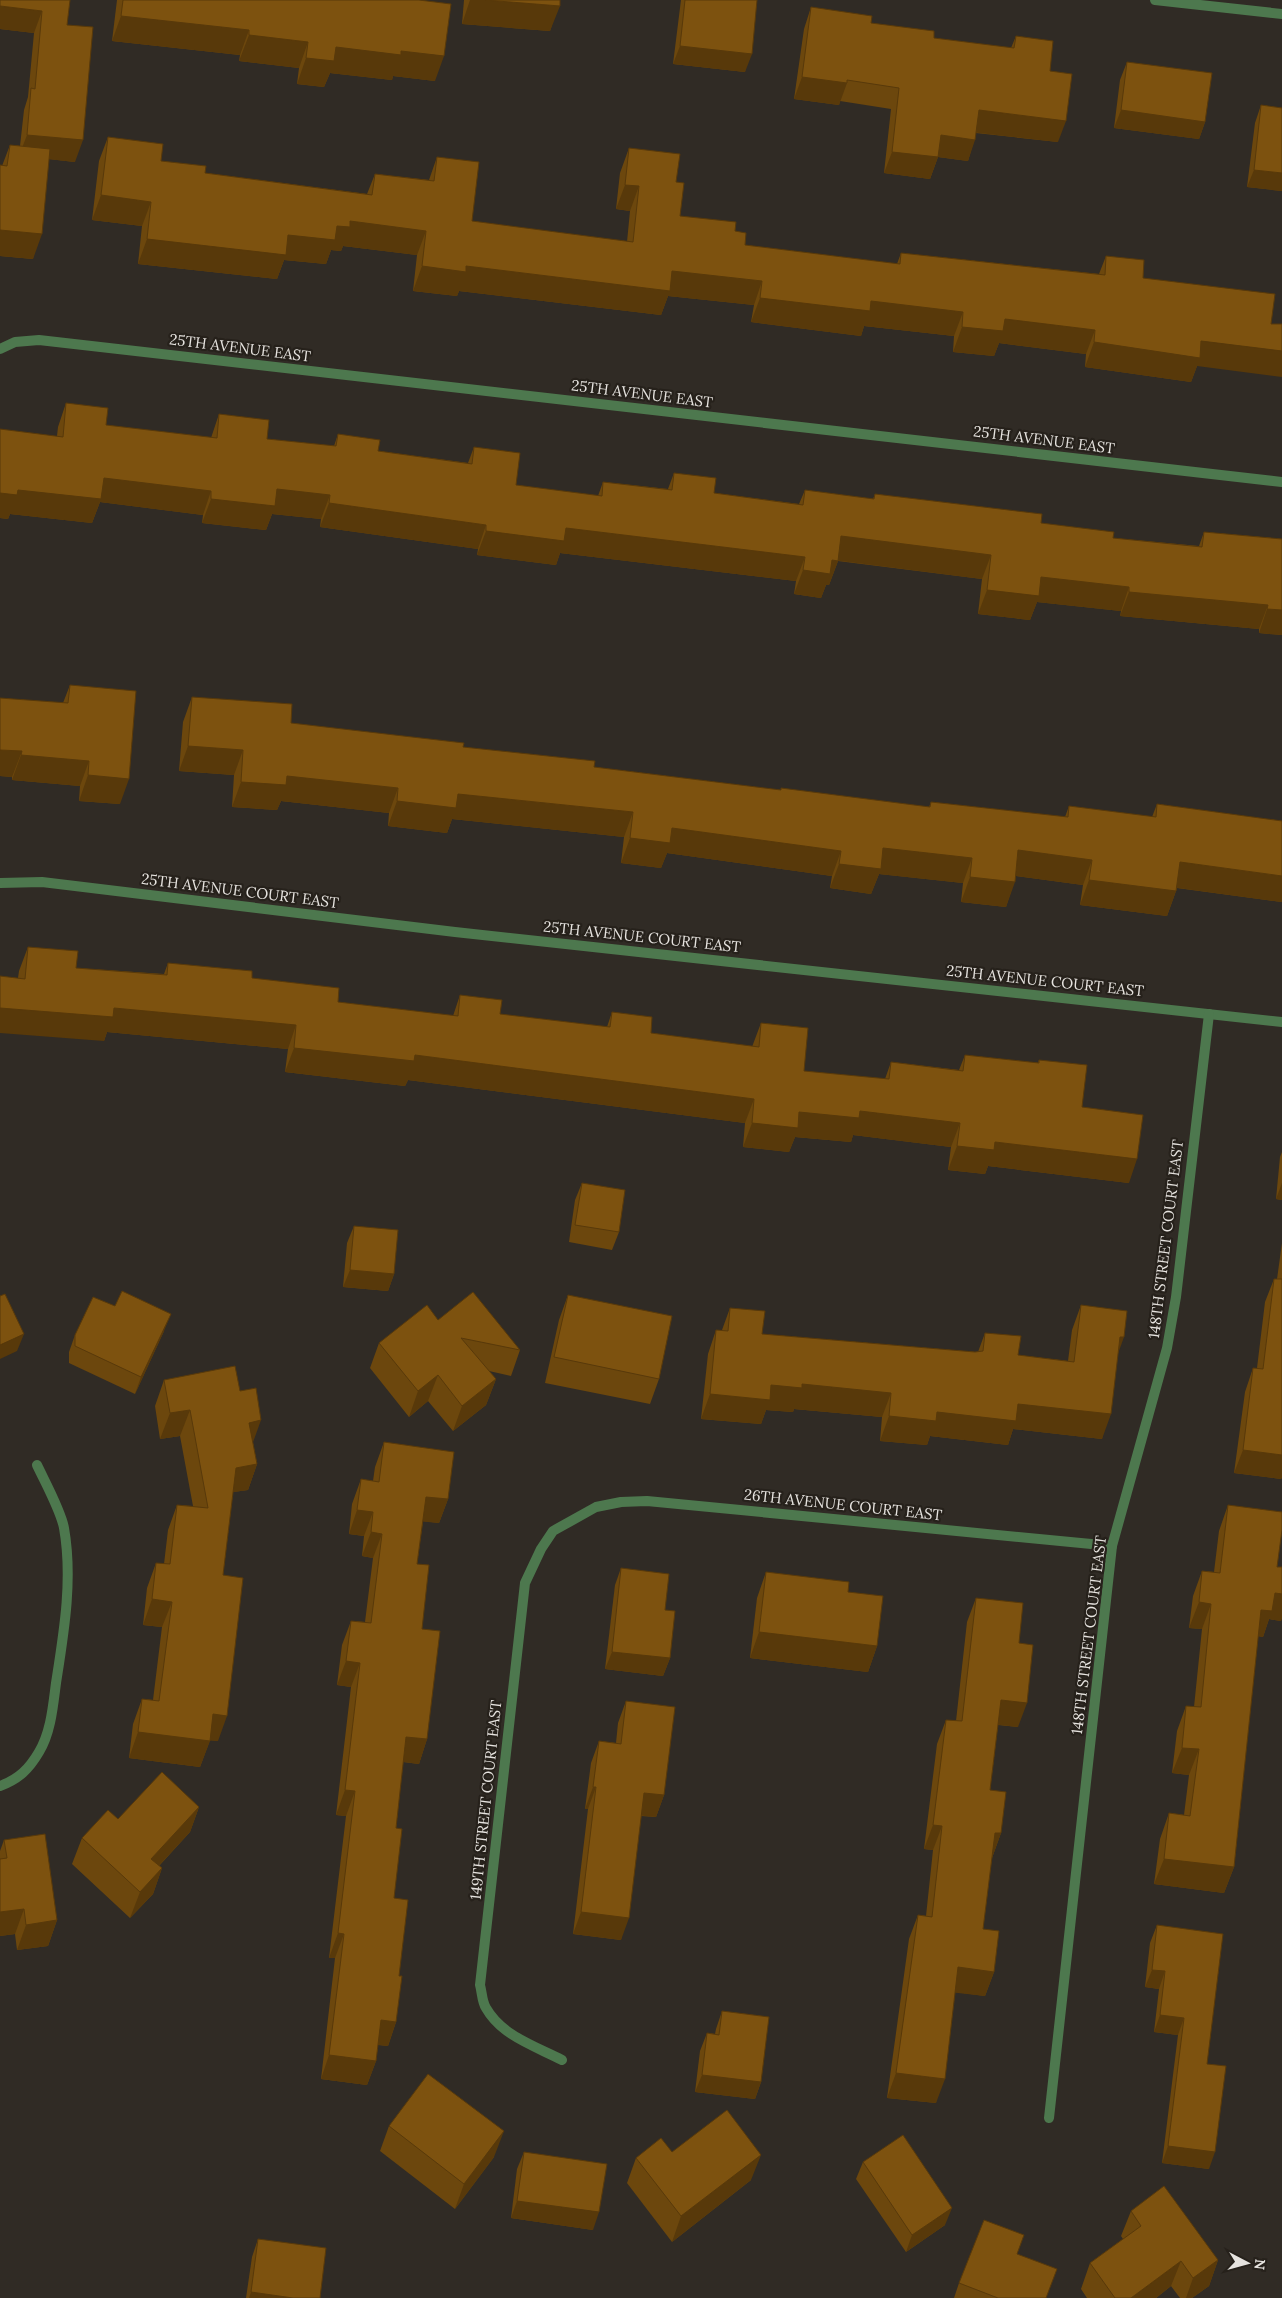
<svg xmlns="http://www.w3.org/2000/svg" width="1282" height="2298" viewBox="0 0 1282 2298" font-family="Lora,serif">
	<style>
		.lines { fill: none; stroke-linecap: round; stroke-linejoin: round }
		.street { stroke: #4d784e; stroke-width: 10 }
		.wall { fill: #6c470d }
		.shaded-wall { fill: #58390a }
		.building { fill: #7d520f; stroke: #58390a }
		.labels { text-anchor: middle; stroke-width: 4.5; stroke-linejoin: round; paint-order: stroke }
		.street-label { font-size: 15px; fill: #e6e3df; stroke: #26211b }
	</style>
	<rect width="100%" height="100%" fill="#302b25"/>
	<g class="lines">
		<g class="street">
			<path d="M1155 0 1282 14"/>
			<path d="M0 349 15 342 39 340 1282 482"/>
			<path d="M0 883 42 882 455 932 1282 1022"/>
			<path d="M0 1786C19 1779 29 1769 39 1752 51 1732 53 1706 56 1683 64 1632 73 1579 64 1528 61 1511 45 1482 37 1465"/>
			<path d="M562 2060C535 2046 502 2036 486 2008 482 2002 482 1992 480 1985L525 1583 541 1549 553 1531 596 1507 621 1502 647 1501 1112 1546"/>
			<path d="M1049 2118 1112 1546 1167 1348 1176 1297 1209 1014"/>
		</g>
	</g>
	<g class="wall">
		<path d="M0 0H70L67 25 75 162 49 159 33 259 0 256V165L2 166 10 145 20 146 24 110 28 97 34 33 0 29Z"/>
		<path d="M117 0H419L435 81 393 76 392 80 330 73 324 87 297 84 299 68 239 61 240 55 112 41Z"/>
		<path d="M464 0H560L550 31 462 24Z"/>
		<path d="M681 0H757L745 72 673 64Z"/>
		<path d="M811 7 871 23 934 38 1011 48 1016 36 1050 71 1058 142 976 133 968 161 938 157 930 179 884 173 891 109 840 101 839 105 794 99 804 29Z"/>
		<path d="M1127 62 1205 122 1199 139 1114 128 1120 80Z"/>
		<path d="M1261 105 1282 108V191L1247 187 1255 123Z"/>
		<path d="M108 137 161 161 205 173 367 194 375 174 429 180 437 157 472 221 627 242 630 211 616 209 620 173 629 148 676 182 680 216 735 231 745 245 897 264 901 253 1099 274 1106 256 1143 278 1197 366 1191 382 1085 367 1086 354 999 343 994 356 953 352 954 336 864 326 861 336 751 322 754 305 668 296 661 315 459 291 457 296 413 291 417 255 343 246 341 251 331 250 326 264 284 260 277 279 138 264 142 226 92 220 99 161Z"/>
		<path d="M66 403 106 425 211 438 219 414 267 439 334 446 338 434 378 451 468 463 474 447 516 485 598 496 603 482 668 489 674 473 714 493 799 504 805 490 873 499 875 494 1041 523 1113 538 1199 546 1204 532 1282 539V635L1259 633V629L1120 616 1121 611 1037 602 1030 620 978 614 982 579 838 561 829 585H826L821 598 794 594 796 581 560 553 556 565 477 555 478 549 320 527 321 519 272 514 266 530 202 523 203 515 100 502 92 523 10 514 8 519 0 518 57 436 58 427Z"/>
		<path d="M70 685 120 804 79 801 80 786 12 780V777L0 776V698L63 703Z"/>
		<path d="M192 697 291 723 463 747 594 767 780 790 929 807 931 802 1065 817 1069 806 1152 817 1157 804 1282 821V902L1177 888 1176 891 1167 916 1080 905 1083 885 1016 876 1006 907 961 902 963 883 879 874 871 894 830 888 832 876 667 853 661 868 621 863 624 837 452 819 447 833 388 826 389 813 281 801 277 810 232 807 234 775 179 771 183 722Z"/>
		<path d="M28 947 76 968 164 974 168 963 252 978 338 1002 453 1016 460 995 500 1014 607 1027 612 1012 651 1033 752 1047 761 1023 804 1071 885 1079 891 1062 959 1070 965 1055 1038 1063 1039 1060 1082 1107 1129 1183 988 1166 985 1174 948 1170 951 1147 853 1135 851 1142 795 1137 789 1152 743 1147 745 1123 408 1080 405 1086 285 1072 288 1049 107 1032 104 1041 18 978 19 971Z"/>
		<path d="M1282 1152V1200L1276 1199 1280 1157Z"/>
		<path d="M582 1183 619 1232 612 1250 569 1242 575 1200Z"/>
		<path d="M354 1226 394 1274 388 1291 343 1287 347 1243Z"/>
		<path d="M1282 1243V1477L1281 1479 1234 1473 1245 1392 1253 1368H1257L1265 1302 1274 1279H1277Z"/>
		<path d="M568 1295 659 1379 650 1404 545 1383 559 1320Z"/>
		<path d="M1081 1305 1118 1355 1102 1439 1013 1429 1008 1445 930 1436 927 1445 880 1441 882 1417 794 1409 793 1412 766 1410 761 1424 701 1419 708 1354 716 1330H722L730 1308 762 1334 975 1352H978L985 1333 1018 1355 1068 1361 1072 1330Z"/>
		<path d="M115 1306 164 1331 135 1394 69 1363V1352L75 1335Z"/>
		<path d="M438 1320 520 1350 511 1376 489 1371 496 1379 486 1405 453 1431 428 1401 409 1417 370 1368 379 1343Z"/>
		<path d="M164 1380 240 1391 253 1443 257 1464 248 1490 233 1492 223 1575 218 1741 210 1740 200 1767 129 1758 133 1724 142 1699 153 1700 162 1627 143 1625 147 1588 156 1563 164 1564 168 1530 177 1505 193 1506 180 1436 160 1439 155 1406Z"/>
		<path d="M384 1442 448 1499 439 1523 423 1521 417 1564 422 1629 427 1739 419 1764 403 1762 396 1828 394 1898 399 1976 396 2022 388 2046 378 2045 376 2061 367 2085 321 2079 335 1958H329L346 1816 336 1815 351 1687 337 1685 342 1645 351 1621 365 1622 373 1558 362 1556 364 1536 349 1534 352 1504 361 1479 373 1481 375 1467Z"/>
		<path d="M1228 1505 1277 1567 1281 1621 1269 1619 1263 1637 1258 1636 1234 1867 1224 1893 1154 1884 1160 1839 1169 1813 1184 1815 1189 1775 1172 1773 1177 1731 1186 1706 1194 1707 1202 1629 1189 1628 1193 1596 1202 1571 1214 1572 1219 1531Z"/>
		<path d="M621 1568 665 1610 670 1658 663 1676 605 1669 615 1585Z"/>
		<path d="M766 1572 848 1592 877 1646 868 1672 750 1658 757 1598Z"/>
		<path d="M976 1598 1019 1643 1018 1727 998 1725 990 1790 1001 1833 992 1858V1857L983 1929 994 1972 985 1996 955 1992 936 2103 887 2098 909 1939 918 1915 926 1916 933 1850 924 1849 937 1744 946 1720 956 1721 967 1622Z"/>
		<path d="M626 1701 664 1795 656 1817 641 1816 621 1940 573 1934 588 1809H585L591 1763 599 1741 616 1743 618 1723Z"/>
		<path d="M199 1807 190 1832 159 1866 162 1868 153 1894 130 1918 72 1864 82 1838 118 1819Z"/>
		<path d="M4 1840 57 1920 48 1946 17 1950 15 1934 0 1936V1851Z"/>
		<path d="M1157 1925 1207 2064 1209 2169 1162 2163 1178 2035 1154 2032 1159 1989 1145 1987 1150 1943Z"/>
		<path d="M722 2011 761 2082 755 2099 695 2092 700 2051 707 2033 715 2034 716 2029Z"/>
		<path d="M389 2126 494 2157 455 2209 380 2151Z"/>
		<path d="M524 2152 593 2230 511 2218 517 2169Z"/>
		<path d="M672 2152 751 2180 672 2242 627 2183 636 2158Z"/>
		<path d="M863 2162 945 2225 906 2252 856 2179Z"/>
		<path d="M1131 2211 1218 2260 1209 2286 1192 2298H1180L1171 2286 1156 2298H1087L1081 2289 1090 2263 1123 2239 1121 2236Z"/>
		<path d="M258 2239 320 2298H246L252 2257Z"/>
		<path d="M1017 2254 1046 2298H954L959 2283Z"/>
	</g>
	<g class="shaded-wall">
		<path d="M470 0H485L560 6 550 31 462 24Z"/>
		<path d="M0 6 42 11 34 33 0 29Z"/>
		<path d="M121 16 249 30 240 55 112 41Z"/>
		<path d="M249 35 308 42 299 68 239 61Z"/>
		<path d="M680 46 752 54 745 72 673 64Z"/>
		<path d="M336 47 401 51 444 56 435 81 393 76 392 80 330 73 324 87 297 84 306 58Z"/>
		<path d="M802 77 847 83 839 105 794 99Z"/>
		<path d="M979 110 1066 121 1058 142 971 132Z"/>
		<path d="M1121 110 1205 122 1199 139 1114 128Z"/>
		<path d="M27 135 83 140 75 162 19 156Z"/>
		<path d="M941 135 975 140 968 161 938 157 930 179 884 173 892 152Z"/>
		<path d="M1254 170 1282 173V191L1247 187Z"/>
		<path d="M625 185 639 186 630 211 616 209Z"/>
		<path d="M101 195 151 202 142 226 92 220Z"/>
		<path d="M350 221 426 231 417 255 343 246 341 251 331 250 326 264 284 260 277 279 138 264 147 239 288 235 337 226Z"/>
		<path d="M0 230 42 234 33 259 0 256Z"/>
		<path d="M422 266H466L672 271 762 281 754 305 668 296 661 315 459 291 457 296 413 291Z"/>
		<path d="M760 298 871 301 963 312 954 336 864 326 861 336 751 322Z"/>
		<path d="M1005 319 1095 330 1086 354 999 343 994 356 953 352 962 327Z"/>
		<path d="M1201 341 1282 351V377L1197 366 1191 382 1085 367 1094 342Z"/>
		<path d="M104 478 211 491 203 515 100 502 92 523 10 514 8 519 0 518V493L18 490Z"/>
		<path d="M277 489 330 495 321 519 272 514 266 530 202 523 211 499Z"/>
		<path d="M329 503 486 525 478 549 320 527Z"/>
		<path d="M566 528 805 557 796 581 560 553 556 565 477 555 486 531Z"/>
		<path d="M841 536 991 555 982 579 833 560Z"/>
		<path d="M832 560 838 561 829 585H826L821 598 794 594 803 570Z"/>
		<path d="M1041 577 1129 587 1121 611 1037 602 1030 620 978 614 987 590Z"/>
		<path d="M1129 592 1268 605 1259 629 1120 616Z"/>
		<path d="M1267 609 1282 610V635L1259 633Z"/>
		<path d="M188 746 243 750 234 775 179 771Z"/>
		<path d="M0 750 22 751 12 777 0 776Z"/>
		<path d="M21 755 89 761 80 786 12 780Z"/>
		<path d="M88 775 129 779 120 804 79 801Z"/>
		<path d="M287 776 398 788 389 813 281 801 277 810 232 807 241 782Z"/>
		<path d="M458 794 633 812 624 837 452 819 447 833 388 826 397 801Z"/>
		<path d="M672 828 841 851 832 876 667 853 661 868 621 863 630 838Z"/>
		<path d="M883 848 972 858 963 883 879 874 871 894 830 888 839 864Z"/>
		<path d="M1018 850 1092 860 1083 885 1009 875Z"/>
		<path d="M1180 862 1282 876V902L1171 887Z"/>
		<path d="M970 877 1015 882 1006 907 961 902Z"/>
		<path d="M1089 880 1176 891 1167 916 1080 905Z"/>
		<path d="M0 1008H114L296 1025 288 1049 107 1032 104 1041 0 1033Z"/>
		<path d="M294 1048 415 1055 754 1099 745 1123 408 1080 405 1086 285 1072Z"/>
		<path d="M860 1111 960 1123 951 1147 853 1135 851 1142 795 1137 789 1152 743 1147 752 1123 799 1112Z"/>
		<path d="M995 1142 1137 1159 1129 1183 988 1166 985 1174 948 1170 957 1146Z"/>
		<path d="M1282 1183V1200L1276 1199Z"/>
		<path d="M350 1270 394 1274 388 1291 343 1287Z"/>
		<path d="M171 1314 164 1331 135 1394 141 1377Z"/>
		<path d="M24 1334 17 1351 0 1359V1345Z"/>
		<path d="M1120 1337H1124L1115 1362Z"/>
		<path d="M438 1375 428 1401 409 1417 418 1391Z"/>
		<path d="M496 1379 486 1405 453 1431 462 1406Z"/>
		<path d="M802 1384 891 1393 882 1417 794 1409 793 1412 766 1410 761 1424 701 1419 710 1394 771 1385Z"/>
		<path d="M1018 1404 1111 1414 1102 1439 1013 1429 1008 1445 930 1436 927 1445 880 1441 889 1416Z"/>
		<path d="M190 1410 180 1436 160 1439 170 1413Z"/>
		<path d="M261 1420 252 1445 249 1423Z"/>
		<path d="M1243 1450 1282 1455V1477L1281 1479 1234 1473Z"/>
		<path d="M257 1464 248 1490 227 1493 236 1468Z"/>
		<path d="M426 1497 448 1499 439 1523 417 1521Z"/>
		<path d="M357 1510 373 1512 364 1536 349 1534Z"/>
		<path d="M371 1532 382 1534 373 1558 362 1556Z"/>
		<path d="M1275 1593 1282 1594V1619L1281 1621 1269 1619 1263 1637 1252 1635 1261 1610Z"/>
		<path d="M152 1599 172 1602 162 1627 143 1625Z"/>
		<path d="M1199 1602 1211 1604 1202 1629 1189 1628Z"/>
		<path d="M759 1632 877 1646 868 1672 750 1658Z"/>
		<path d="M612 1652 670 1658 663 1676 605 1669Z"/>
		<path d="M346 1661 360 1663 351 1687 337 1685Z"/>
		<path d="M1001 1700 1027 1703 1018 1727 992 1724Z"/>
		<path d="M213 1714 227 1716 218 1741 204 1740Z"/>
		<path d="M138 1732 210 1741 200 1767 129 1758Z"/>
		<path d="M406 1737 427 1739 419 1764 397 1761Z"/>
		<path d="M1182 1748 1199 1749 1189 1775 1172 1773Z"/>
		<path d="M593 1787H596L588 1809H585Z"/>
		<path d="M345 1790 355 1791 346 1816 336 1815Z"/>
		<path d="M644 1793 664 1795 656 1817 636 1815Z"/>
		<path d="M199 1807 190 1832 142 1884 151 1859Z"/>
		<path d="M933 1825 942 1826 933 1850 924 1849Z"/>
		<path d="M995 1833H1001L992 1858 986 1857Z"/>
		<path d="M1164 1859 1234 1867 1224 1893 1154 1884Z"/>
		<path d="M162 1868 153 1894 130 1918 140 1892Z"/>
		<path d="M24 1909 15 1934 0 1936V1912Z"/>
		<path d="M581 1912 629 1918 621 1940 573 1934Z"/>
		<path d="M57 1920 48 1946 17 1950 26 1925Z"/>
		<path d="M338 1933 344 1934 335 1958H329Z"/>
		<path d="M958 1967 994 1972 985 1996 949 1992Z"/>
		<path d="M1152 1970 1165 1971 1159 1989 1145 1987Z"/>
		<path d="M1160 2015 1184 2018 1178 2035 1154 2032Z"/>
		<path d="M381 2020 396 2022 388 2046 372 2044Z"/>
		<path d="M329 2055 376 2061 367 2085 321 2079Z"/>
		<path d="M896 2073 945 2079 936 2103 887 2098Z"/>
		<path d="M702 2075 761 2082 755 2099 695 2092Z"/>
		<path d="M504 2131 494 2157 455 2209 464 2184Z"/>
		<path d="M1168 2146 1215 2152 1209 2169 1162 2163Z"/>
		<path d="M761 2155 751 2180 672 2242 681 2216Z"/>
		<path d="M517 2201 599 2212 593 2230 511 2218Z"/>
		<path d="M952 2208 945 2225 906 2252 912 2235Z"/>
		<path d="M1218 2260 1209 2286 1192 2298H1186L1193 2278Z"/>
		<path d="M1181 2261 1171 2286 1156 2298H1131Z"/>
		<path d="M251 2292 293 2298H249Z"/>
	</g>
	<g class="building">
		<path d="M0 0H70L67 25 93 27 83 140 27 135 31 88 35 89 42 11 0 6Z"/>
		<path d="M123 0H419L451 4 444 56 401 51V55L336 47 334 61 306 58 308 42 249 35V30L121 16Z"/>
		<path d="M485 0H560V6Z"/>
		<path d="M685 0H757L752 54 680 46Z"/>
		<path d="M811 7 872 16 871 23 934 31V38L1014 48 1016 36 1053 41 1050 71 1072 74 1066 121 979 110 975 140 941 135 938 157 892 152 899 88 847 80V83L802 77Z"/>
		<path d="M1127 62 1212 73 1205 122 1121 110Z"/>
		<path d="M1261 105 1282 108V173L1254 170Z"/>
		<path d="M108 137 163 144 161 161 206 166 205 173 372 195 375 174 434 181 437 157 479 162 472 221 633 242 639 186 625 185 629 148 680 154 676 182 684 183 680 216 736 222 735 231 746 233 745 245 900 264 901 253 1105 275 1106 256 1144 260 1143 278 1275 294 1271 324H1282V351L1201 341 1200 358 1094 342 1095 330 1005 319 1003 331 962 327 963 312 871 301 870 311 760 298 762 281 672 271 670 291 466 266V272L422 266 426 231 350 221V227L337 226 335 240 288 235 286 255 147 239 151 202 101 195Z"/>
		<path d="M10 145 50 149 42 234 0 230V165L7 166Z"/>
		<path d="M66 403 108 408 106 425 217 438 219 414 269 420 267 439 336 446 338 434 380 440 378 451 472 464 474 447 520 453 516 485 602 496 603 482 672 490 674 473 716 478 714 493 803 505 805 490 874 499 875 494 1042 514 1041 523 1114 532 1113 538 1202 547 1204 532 1282 539V610L1267 609 1268 605 1129 592V587L1041 577 1039 596 987 590 991 555 841 536 838 561 832 560 830 574 803 570 805 557 566 528 564 541 486 531V525L329 503 330 495 277 489 275 506 211 499V491L104 478 101 499 18 490 17 495 0 493V429L63 437Z"/>
		<path d="M70 685 136 691 129 779 88 775 89 761 21 755 22 751 0 750V698L68 703Z"/>
		<path d="M192 697 292 704 291 723 464 743 463 747 595 761 594 767 781 790V788L930 807 931 802 1068 817 1069 806 1156 817 1157 804 1282 821V876L1180 862 1176 891 1089 880 1092 860 1018 850 1015 882 970 877 972 858 883 848 881 869 839 864 841 851 672 828 670 843 630 838 633 812 458 794 456 808 397 801 398 788 287 776 286 785 241 782 243 750 188 746Z"/>
		<path d="M28 947 78 951 76 968 167 975 168 963 252 971V978L339 988 338 1002 458 1016 460 995 502 1000 500 1014 610 1027 612 1012 652 1017 651 1033 759 1047 761 1023 808 1028 804 1071 889 1079 891 1062 963 1071 965 1055 1039 1063V1060L1087 1065 1082 1107 1143 1115 1137 1159 995 1142 994 1150 957 1146 960 1123 860 1111 859 1118 799 1112 798 1128 752 1123 754 1099 415 1055 414 1061 294 1048 296 1025 114 1008 113 1017 0 1008V976L25 979Z"/>
		<path d="M582 1183 625 1190 619 1232 575 1225Z"/>
		<path d="M354 1226 398 1230 394 1274 350 1270Z"/>
		<path d="M1274 1279H1282V1455L1243 1450 1253 1368 1263 1369Z"/>
		<path d="M122 1291 171 1314 141 1377 75 1346V1335L93 1297 115 1306Z"/>
		<path d="M473 1292 520 1350 461 1338 496 1379 462 1406 438 1375 418 1391 379 1343 427 1305 438 1320Z"/>
		<path d="M5 1294 24 1334 0 1345V1296Z"/>
		<path d="M568 1295 672 1316 659 1379 554 1357Z"/>
		<path d="M1081 1305 1127 1311 1124 1337H1120L1111 1414 1018 1404 1016 1421 937 1412 936 1421 889 1416 891 1393 802 1384V1388L771 1385 770 1400 710 1394 716 1330 728 1331 730 1308 765 1311 762 1334 975 1352 983 1351 985 1333 1021 1336 1018 1355 1074 1362Z"/>
		<path d="M235 1366 240 1391 256 1388 261 1420 249 1423 257 1464 236 1468 223 1575 243 1578 227 1716 213 1714 210 1741 138 1732 142 1699 159 1701 172 1602 152 1599 156 1563 170 1564 177 1505 208 1508 190 1410 170 1413 164 1380Z"/>
		<path d="M384 1442 454 1452 448 1499 426 1497 417 1564 429 1565 422 1629 440 1631 427 1739 406 1737 396 1828 402 1829 394 1898 408 1900 399 1976H402L396 2022 381 2020 376 2061 329 2055 344 1934 338 1933 355 1791 345 1790 360 1663 346 1661 351 1621 371 1623 382 1534 371 1532 373 1512 357 1510 361 1479 379 1482Z"/>
		<path d="M1228 1505 1282 1512V1530L1277 1567H1282V1594L1275 1593 1272 1611 1261 1610 1234 1867 1164 1859 1169 1813 1190 1816 1199 1749 1182 1748 1186 1706 1201 1707 1211 1604 1199 1602 1202 1571 1220 1573Z"/>
		<path d="M621 1568 669 1574 665 1610 675 1611 670 1658 612 1652Z"/>
		<path d="M766 1572 849 1582 848 1592 883 1596 877 1646 759 1632Z"/>
		<path d="M976 1598 1023 1603 1019 1643 1033 1645 1027 1703 1001 1700 990 1790 1006 1792 1001 1833H995L983 1929 999 1931 994 1972 958 1967 945 2079 896 2073 918 1915 932 1917 942 1826 933 1825 946 1720 962 1721Z"/>
		<path d="M626 1701 675 1707 664 1795 644 1793 629 1918 581 1912 596 1787H593L599 1741 621 1744Z"/>
		<path d="M162 1772 199 1807 151 1859 162 1868 140 1892 82 1838 108 1810 118 1819Z"/>
		<path d="M45 1834 57 1920 26 1925 24 1909 0 1912V1859L7 1858 4 1840Z"/>
		<path d="M1157 1925 1223 1934 1207 2064 1226 2066 1215 2152 1168 2146 1184 2018 1160 2015 1165 1971 1152 1970Z"/>
		<path d="M722 2011 769 2017 761 2082 702 2075 707 2033 719 2035Z"/>
		<path d="M428 2074 504 2131 464 2184 389 2126Z"/>
		<path d="M727 2110 761 2155 681 2216 636 2158 661 2138 672 2152Z"/>
		<path d="M903 2135 952 2208 912 2235 863 2162Z"/>
		<path d="M524 2152 607 2164 599 2212 517 2201Z"/>
		<path d="M1164 2186 1218 2260 1193 2278 1181 2261 1131 2298H1115L1090 2263 1141 2226 1131 2211Z"/>
		<path d="M984 2220 1024 2235 1017 2254 1057 2269 1046 2298H998L959 2283Z"/>
		<path d="M258 2239 326 2248 320 2298H293L251 2292Z"/>
	</g>
	<g class="labels">
		<g class="street-label">
			<text transform="translate(240 348) rotate(7)" y="5">25TH AVENUE EAST</text>
			<text transform="translate(642 394) rotate(7)" y="5">25TH AVENUE EAST</text>
			<text transform="translate(1044 440) rotate(7)" y="5">25TH AVENUE EAST</text>
			<text transform="translate(240 891) rotate(7)" y="5">25TH AVENUE COURT EAST</text>
			<text transform="translate(642 937) rotate(6)" y="5">25TH AVENUE COURT EAST</text>
			<text transform="translate(1045 981) rotate(6)" y="5">25TH AVENUE COURT EAST</text>
			<text transform="translate(1166 1239) rotate(-83)" y="5">148TH STREET COURT EAST</text>
			<text transform="translate(843 1505) rotate(6)" y="5">26TH AVENUE COURT EAST</text>
			<text transform="translate(1089 1635) rotate(-83)" y="5">148TH STREET COURT EAST</text>
			<text transform="translate(486 1800) rotate(-84)" y="5">149TH STREET COURT EAST</text>
		</g>
	</g>
	<g transform="translate(1247 2263) rotate(96)" stroke="#26211b" stroke-width="4" paint-order="stroke">
	<path d="M0-4L9 19L0 12L-9 19Z" fill="#e6e3df"/>
	<text y="-8" font-size="14" font-weight="bold" text-anchor="middle" fill="#e6e3df">N</text>
	</g>
</svg>
